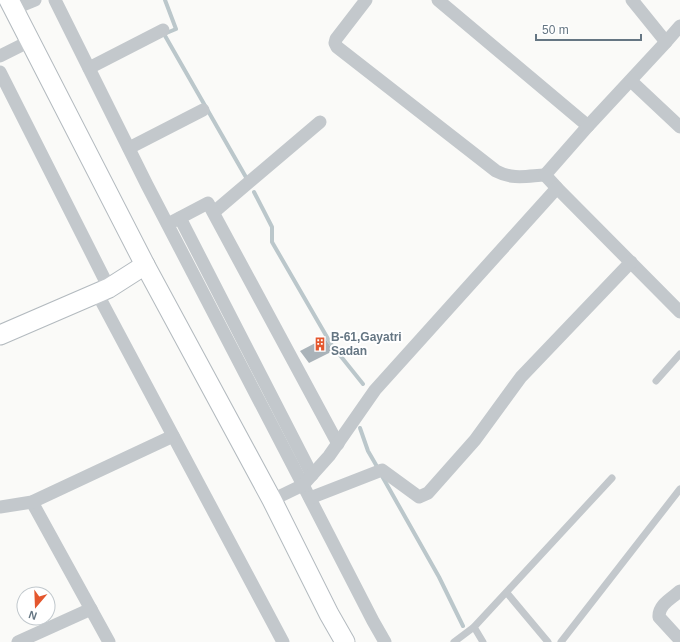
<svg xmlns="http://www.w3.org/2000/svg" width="680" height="642" viewBox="0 0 680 642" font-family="Helvetica,sans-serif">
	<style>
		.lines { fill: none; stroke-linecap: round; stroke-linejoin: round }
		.stream { stroke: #bbc7cb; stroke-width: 4 }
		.building { fill: #aab3b9 }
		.secondary-casing { stroke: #b3babf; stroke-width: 21 }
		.lane { stroke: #c3c8cc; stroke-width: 7 }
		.street { stroke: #c3c8cc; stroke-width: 13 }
		.secondary { stroke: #fff; stroke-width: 19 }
		.labels { text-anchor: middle; stroke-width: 4; stroke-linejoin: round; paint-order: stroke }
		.poi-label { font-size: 12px; font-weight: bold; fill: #657683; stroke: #fff; text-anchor: start }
	</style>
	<rect width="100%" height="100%" fill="#fafaf8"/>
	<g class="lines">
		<g class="stream">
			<path d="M165 0 176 29 164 34 247 179"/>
			<path d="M254 192 272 227V242L331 344 363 384"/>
			<path d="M360 428 368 451 379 470"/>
			<path d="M382 476 439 577 463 626"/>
		</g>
	</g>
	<path class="building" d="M325 338 333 351 309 363 300 351Z"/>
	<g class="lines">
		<g class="secondary-casing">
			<g id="secondary">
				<path d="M9 0 145 265 272 500 329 614 345 642"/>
				<path d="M0 335 109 288 145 265"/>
			</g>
		</g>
		<g class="lane">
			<path d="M656 381 680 354"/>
			<path d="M507 593 548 642"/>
			<path d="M474 627 483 642"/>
			<path d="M454 642 474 627 612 478"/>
			<path d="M561 642 680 489"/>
		</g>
		<g class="street">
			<path d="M55 0 147 185 303 485 373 621 385 642"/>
			<path d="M366 0 336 39 335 43 337 47 496 171C513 180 527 176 545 175"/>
			<path d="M438 0 588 126"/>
			<path d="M632 0 666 42"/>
			<path d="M13 9 35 0"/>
			<path d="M680 26 666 42 588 126 545 175 557 188 680 312"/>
			<path d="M0 56 30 41"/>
			<path d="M89 68 163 30"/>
			<path d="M0 72 109 288"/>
			<path d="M631 81 680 127"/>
			<path d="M129 148 203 110"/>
			<path d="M214 212 320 122"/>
			<path d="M180 218 312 475"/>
			<path d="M168 224 208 203 338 444"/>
			<path d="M97 293 283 642"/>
			<path d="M310 498 382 470 419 497 428 493 475 440 521 377 631 262"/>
			<path d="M272 500 303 485 329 456 375 390 557 188"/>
			<path d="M32 502 109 642"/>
			<path d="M0 507 32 502 173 436"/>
			<path d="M680 591C672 598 658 605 659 617L680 640"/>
			<path d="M18 642 91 609"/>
		</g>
		<use href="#secondary" class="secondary"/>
	</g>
	<defs>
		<g id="building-bare" transform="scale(1.08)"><path d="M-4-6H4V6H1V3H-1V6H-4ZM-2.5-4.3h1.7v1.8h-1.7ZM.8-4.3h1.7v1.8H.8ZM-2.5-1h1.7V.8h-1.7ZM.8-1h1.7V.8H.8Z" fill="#e4572e" stroke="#fff" stroke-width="2.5" paint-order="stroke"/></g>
	</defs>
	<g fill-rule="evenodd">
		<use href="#building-bare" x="320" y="344"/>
	</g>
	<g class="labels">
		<g class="poi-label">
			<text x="331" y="341">B-61,Gayatri<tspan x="331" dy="14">Sadan</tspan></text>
		</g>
	</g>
	<g transform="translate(36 606) rotate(199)"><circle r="19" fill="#ffffff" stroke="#c1c8cd"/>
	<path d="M0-3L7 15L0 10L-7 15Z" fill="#e4572e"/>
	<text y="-6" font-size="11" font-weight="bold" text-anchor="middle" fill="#657683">N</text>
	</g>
	<path d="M536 34v6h105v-6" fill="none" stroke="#657683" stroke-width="2"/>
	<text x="542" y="34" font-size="12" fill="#657683" stroke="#ffffff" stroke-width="3" paint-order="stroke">50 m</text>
</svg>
